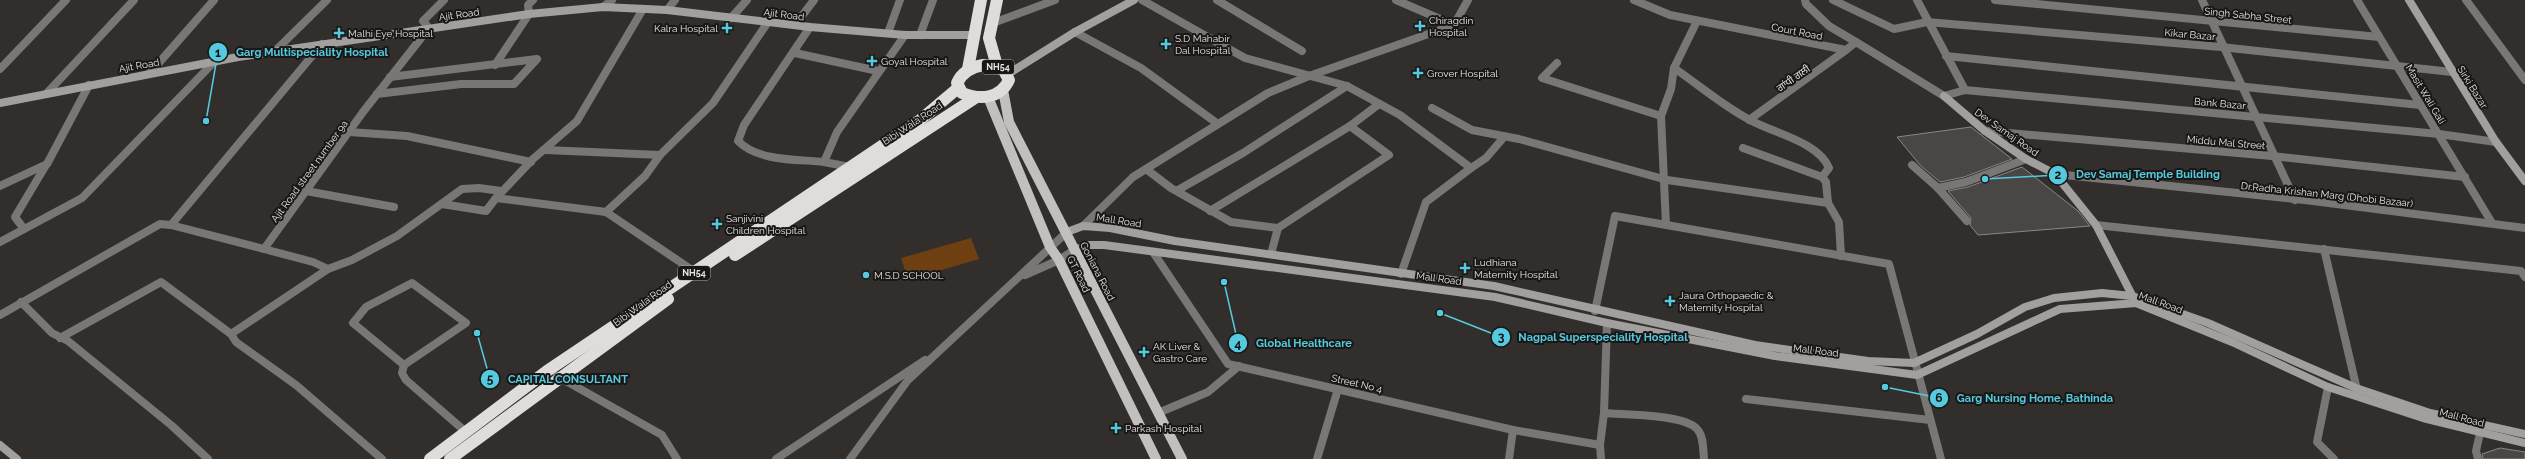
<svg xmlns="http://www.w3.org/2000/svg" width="2525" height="459" viewBox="0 0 2525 459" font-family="Raleway,'Noto Sans Gurmukhi',sans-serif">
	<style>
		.green { fill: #6e4011 }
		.building { fill: #494745; stroke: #898684 }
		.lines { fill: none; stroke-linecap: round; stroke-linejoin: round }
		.street { stroke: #787776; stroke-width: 8 }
		.secondary { stroke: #a2a09e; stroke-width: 8 }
		.primary { stroke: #c2bfbd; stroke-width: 10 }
		.highway { stroke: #dfdcd9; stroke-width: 12 }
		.poi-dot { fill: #55cade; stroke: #181716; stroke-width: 1.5 }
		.labels { text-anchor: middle; stroke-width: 4; stroke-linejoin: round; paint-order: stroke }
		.shield { fill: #181716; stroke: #a8a6a6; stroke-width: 1 }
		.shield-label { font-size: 9px; font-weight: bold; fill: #e6e4e3 }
		.street-label { font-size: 10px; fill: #e6e4e3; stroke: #181716 }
		.poi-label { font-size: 10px; fill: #e6e4e3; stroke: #181716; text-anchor: start }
		.leader { fill: none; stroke: #55cade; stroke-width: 1.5 }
		.callout-dot { fill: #55cade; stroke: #181716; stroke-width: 1.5 }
		.mark-label { font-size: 12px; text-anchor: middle; font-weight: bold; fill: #111 }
		.callout-label { font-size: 11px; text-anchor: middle; font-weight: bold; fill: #55cade; stroke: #181716; stroke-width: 4; stroke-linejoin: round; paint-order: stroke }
	</style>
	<rect width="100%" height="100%" fill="#312e2c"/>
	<path class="green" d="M971 238 979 259 908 280 901 258Z"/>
	<g class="building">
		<path d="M1971 127 2012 159 1964 177 1940 182 1920 165 1897 137Z"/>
		<path d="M2022 167 2078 211 2090 226 1978 235 1970 225 1971 218 1948 191 1968 187Z"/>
		<path d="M2500 448 2525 452V459H2483L2482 454Z"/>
	</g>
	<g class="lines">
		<g class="street">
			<path d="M1142 0 1245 58 1347 86 1400 115 1471 168 1426 202 1401 274"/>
			<path d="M1217 0 1302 51"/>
			<path d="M1396 0 1454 25"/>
			<path d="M1634 0 1670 15 1846 50 1856 42 1944 96 1965 90 2439 134 2496 142"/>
			<path d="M1805 0 1806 4 1829 26 1856 42"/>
			<path d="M1833 0 1894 29 1927 22 2221 47 2452 72"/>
			<path d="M1917 0 1965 90"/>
			<path d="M1995 0 2379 37"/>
			<path d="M2202 0 2295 200"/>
			<path d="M2357 0 2492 223"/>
			<path d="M2466 0 2525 80"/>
			<path d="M603 7 612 0"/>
			<path d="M643 9 577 121 533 159 496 198 606 212 695 272"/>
			<path d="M667 10 675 0"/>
			<path d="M731 18 747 0"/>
			<path d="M993 23 1055 0"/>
			<path d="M795 25 814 0"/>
			<path d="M810 27 744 125 738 141C759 162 797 159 824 162L837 132 905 35"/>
			<path d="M1075 32 1141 68 1218 124"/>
			<path d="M888 33 900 0"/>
			<path d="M920 35 933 0"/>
			<path d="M274 52 327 0"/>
			<path d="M795 53 878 71"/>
			<path d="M1946 56 2420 105"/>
			<path d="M1557 63 1542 78 1661 116"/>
			<path d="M495 65 529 14 528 5 533 0"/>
			<path d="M1674 68C1699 85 1723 106 1750 120 1773 133 1819 142 1829 168L1822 177"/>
			<path d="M0 69 66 0"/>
			<path d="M150 73 214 0"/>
			<path d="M47 93 134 0"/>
			<path d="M377 94 461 84H514L537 59 390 77"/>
			<path d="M1432 108 1472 130 1519 139 1667 180 1828 203"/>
			<path d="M1749 120 1846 50"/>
			<path d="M1985 131 2272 156 2465 177"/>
			<path d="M349 132 407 136 531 162"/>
			<path d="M1743 148 1822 177 1826 182 1828 203 1839 222 1841 256"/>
			<path d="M546 150 660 155"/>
			<path d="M824 162 850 167"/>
			<path d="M1912 165 1938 188 1967 221"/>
			<path d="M1471 168 1486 158 1504 137"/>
			<path d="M1146 169 1171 188 1231 222 1278 228"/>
			<path d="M2055 174 2305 200 2525 228"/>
			<path d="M0 186 47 164 89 85"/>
			<path d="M1938 188 1966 182 2026 159"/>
			<path d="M1178 190 1243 153 1347 86"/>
			<path d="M306 191 394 207"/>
			<path d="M442 204 486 211 496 198"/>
			<path d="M1210 211 1350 126 1379 104"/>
			<path d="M606 212 645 176 660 155 713 103 768 22"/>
			<path d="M171 225 264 249 363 112 429 28 423 21 444 0"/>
			<path d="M1666 225 1661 116 1671 89 1674 68 1697 21"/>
			<path d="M2096 225 2521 271 2525 277"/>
			<path d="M1083 226 1133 177 1268 93 1309 76 1454 25 1468 0"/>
			<path d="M24 229 15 217 46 165"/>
			<path d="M0 242 82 198 215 61"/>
			<path d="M2324 249 2358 394"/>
			<path d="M1153 252 1228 364 1513 430 1600 445 1601 459"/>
			<path d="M1271 254 1278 228 1389 155 1350 126"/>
			<path d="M328 269 352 260 397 236 462 189 479 188 501 191"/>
			<path d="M1025 275 1059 260 1074 250"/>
			<path d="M412 283 466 323 404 365 353 323 366 307Z"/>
			<path d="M21 302 52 333 68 341 171 425 208 459"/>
			<path d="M1595 311 1615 216 1889 264 1941 459"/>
			<path d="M0 315 160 224 171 225 322 44"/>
			<path d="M231 334 328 269 313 262 264 249"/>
			<path d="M60 338 161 282 231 334 236 342 296 385 382 459"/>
			<path d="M404 365 402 373 406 380 466 432"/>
			<path d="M557 376 662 435 677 459"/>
			<path d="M2328 387 2317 442 2334 459"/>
			<path d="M1746 399 1930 420"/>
			<path d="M1158 413 1208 392 1239 366"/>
			<path d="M1604 413C1625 415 1683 414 1697 429 1704 436 1703 450 1704 459"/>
			<path d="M1600 445 1604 413 1607 323"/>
			<path d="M776 459 925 360"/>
			<path d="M850 459 908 380 1067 232"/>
			<path d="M1317 459 1338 389"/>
			<path d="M1509 459 1513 430"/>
			<path d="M2478 459 2476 451 2480 433"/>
		</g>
		<g class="secondary">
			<path d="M2409 0 2496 142 2525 181"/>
			<path d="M1008 74 1075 32 1134 0"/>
			<path d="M1944 96 1985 131 2026 159 2055 174 2096 225 2134 299"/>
			<path d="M0 103 238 57 529 14 603 7 667 10 810 27 905 35H974"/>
			<path d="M1067 232 1083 226 1110 228 1175 241 1494 286 1755 345 1868 361 1914 363 1977 334 2025 307 2054 298 2102 293 2132 296 2208 323 2356 388 2430 413 2525 434"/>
			<path d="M1074 250 1089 245H1104L1495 297 1607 323 1775 356 1917 375 2060 309 2136 303 2232 342 2328 387 2423 418 2525 443"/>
			<path d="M0 445 17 459"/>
		</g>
		<g class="primary">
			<path d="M1003 90 1009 122 1182 459"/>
			<path d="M988 97 1050 247 1059 260 1156 459"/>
		</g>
		<g class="highway">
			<path d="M997 0 989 38 997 66"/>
			<path d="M983 65 1003 69 1009 80C1000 99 980 100 962 93L957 83C962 72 972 67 983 65Z"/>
			<path d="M968 69 981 0"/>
			<path d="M735 255 975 98"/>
			<path d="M430 459 547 371 919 121 958 88"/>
			<path d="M450 459 668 299"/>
		</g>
	</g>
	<g class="poi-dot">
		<path d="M1418 20h4v4h4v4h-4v4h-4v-4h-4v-4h4z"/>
		<path d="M725 22h4v4h4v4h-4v4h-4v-4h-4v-4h4z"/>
		<path d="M337 27h4v4h4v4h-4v4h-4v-4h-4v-4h4z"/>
		<path d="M1164 38h4v4h4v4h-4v4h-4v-4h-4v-4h4z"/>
		<path d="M870 55h4v4h4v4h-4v4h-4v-4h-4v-4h4z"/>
		<path d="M1416 67h4v4h4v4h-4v4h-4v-4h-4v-4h4z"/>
		<path d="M715 218h4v4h4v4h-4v4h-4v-4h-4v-4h4z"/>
		<path d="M1463 262h4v4h4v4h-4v4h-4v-4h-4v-4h4z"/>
		<circle cx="866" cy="275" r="4"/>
		<path d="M1668 295h4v4h4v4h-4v4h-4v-4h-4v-4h4z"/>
		<path d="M1142 346h4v4h4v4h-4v4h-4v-4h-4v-4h4z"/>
		<path d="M1114 422h4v4h4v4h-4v4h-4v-4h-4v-4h4z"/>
	</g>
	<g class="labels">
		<g class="shield">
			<rect x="982" y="60" width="32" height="14" rx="3"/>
			<rect x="678" y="266" width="32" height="14" rx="3"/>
		</g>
		<g class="shield-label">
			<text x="998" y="70">NH54</text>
			<text x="694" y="276">NH54</text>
		</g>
		<g class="street-label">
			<text transform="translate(459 14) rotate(-8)" y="4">Ajit Road</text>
			<text transform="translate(784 14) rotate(7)" y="4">Ajit Road</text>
			<text transform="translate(2248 15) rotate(6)" y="4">Singh Sabha Street</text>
			<text transform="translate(1797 31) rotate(11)" y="4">Court Road</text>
			<text transform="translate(2190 34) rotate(5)" y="4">Kikar Bazar</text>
			<text transform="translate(139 65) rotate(-10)" y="4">Ajit Road</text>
			<text transform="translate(1793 78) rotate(-35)" y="4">ਗਾਂਧੀ ਗਲੀ</text>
			<text transform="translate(2473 87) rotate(58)" y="4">Sirki Bazar</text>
			<text transform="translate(2426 94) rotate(59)" y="4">Masit Wali Gali</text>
			<text transform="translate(2220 103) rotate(5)" y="4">Bank Bazar</text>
			<text transform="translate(912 123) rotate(-33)" y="4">Bibi Wala Road</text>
			<text transform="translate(2007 132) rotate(35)" y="4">Dev Samaj Road</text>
			<text transform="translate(2226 142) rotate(5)" y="4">Middu Mal Street</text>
			<text transform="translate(309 171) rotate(-54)" y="4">Ajit Road street number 9a</text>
			<text transform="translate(2327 194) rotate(6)" y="4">Dr.Radha Krishan Marg (Dhobi Bazaar)</text>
			<text transform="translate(1119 220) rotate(9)" y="4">Mall Road</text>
			<text transform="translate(1098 271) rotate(63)" y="4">Goniana Road</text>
			<text transform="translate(1079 274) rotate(64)" y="4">GT Road</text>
			<text transform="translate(1439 278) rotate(8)" y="4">Mall Road</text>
			<text transform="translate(2161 302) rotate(20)" y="4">Mall Road</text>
			<text transform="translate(642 303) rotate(-36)" y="4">Bibi Wala Road</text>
			<text transform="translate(1816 350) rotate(7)" y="4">Mall Road</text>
			<text transform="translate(1357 383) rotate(13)" y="4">Street No 4</text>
			<text transform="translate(2462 417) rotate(15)" y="4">Mall Road</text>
		</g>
		<g class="poi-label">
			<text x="1429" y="24">Chiragdin<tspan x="1429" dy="12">Hospital</tspan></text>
			<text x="718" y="32" text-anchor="end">Kalra Hospital</text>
			<text x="348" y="37">Malhi Eye Hospital</text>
			<text x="1175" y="42">S.D Mahabir<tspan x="1175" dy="12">Dal Hospital</tspan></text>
			<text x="881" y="65">Goyal Hospital</text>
			<text x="1427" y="77">Grover Hospital</text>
			<text x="726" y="222">Sanjivini<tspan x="726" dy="12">Children Hospital</tspan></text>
			<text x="1474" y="266">Ludhiana<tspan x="1474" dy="12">Maternity Hospital</tspan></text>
			<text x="874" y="279">M.S.D SCHOOL</text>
			<text x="1679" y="299">Jaura Orthopaedic &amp;<tspan x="1679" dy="12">Maternity Hospital</tspan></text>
			<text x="1153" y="350">AK Liver &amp;<tspan x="1153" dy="12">Gastro Care</tspan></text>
			<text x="1125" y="432">Parkash Hospital</text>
		</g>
	</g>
	<path class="leader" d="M206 121L218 52M1985 179L2058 175M1440 313L1501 337M1224 282L1238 343M477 333L490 379M1885 387L1939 398"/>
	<g class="callout-dot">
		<circle cx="206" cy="121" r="4"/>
		<circle cx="1985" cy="179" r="4"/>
		<circle cx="1440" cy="313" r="4"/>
		<circle cx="1224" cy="282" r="4"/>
		<circle cx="477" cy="333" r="4"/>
		<circle cx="1885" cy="387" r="4"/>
		<circle cx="218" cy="52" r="10"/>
		<circle cx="2058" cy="175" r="10"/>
		<circle cx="1501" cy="337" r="10"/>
		<circle cx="1238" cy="343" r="10"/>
		<circle cx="490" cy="379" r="10"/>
		<circle cx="1939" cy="398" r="10"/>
	</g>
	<g class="mark-label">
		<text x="218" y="57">1</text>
		<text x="2058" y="179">2</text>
		<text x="1501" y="341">3</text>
		<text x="1238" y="348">4</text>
		<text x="490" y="383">5</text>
		<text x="1939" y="402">6</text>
	</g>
	<g class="callout-label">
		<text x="312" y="56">Garg Multispeciality Hospital</text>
		<text x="2148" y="178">Dev Samaj Temple Building</text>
		<text x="1603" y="341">Nagpal Superspeciality Hospital</text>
		<text x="1304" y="347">Global Healthcare</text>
		<text x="568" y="383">CAPITAL CONSULTANT</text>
		<text x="2035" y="402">Garg Nursing Home, Bathinda</text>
	</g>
</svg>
